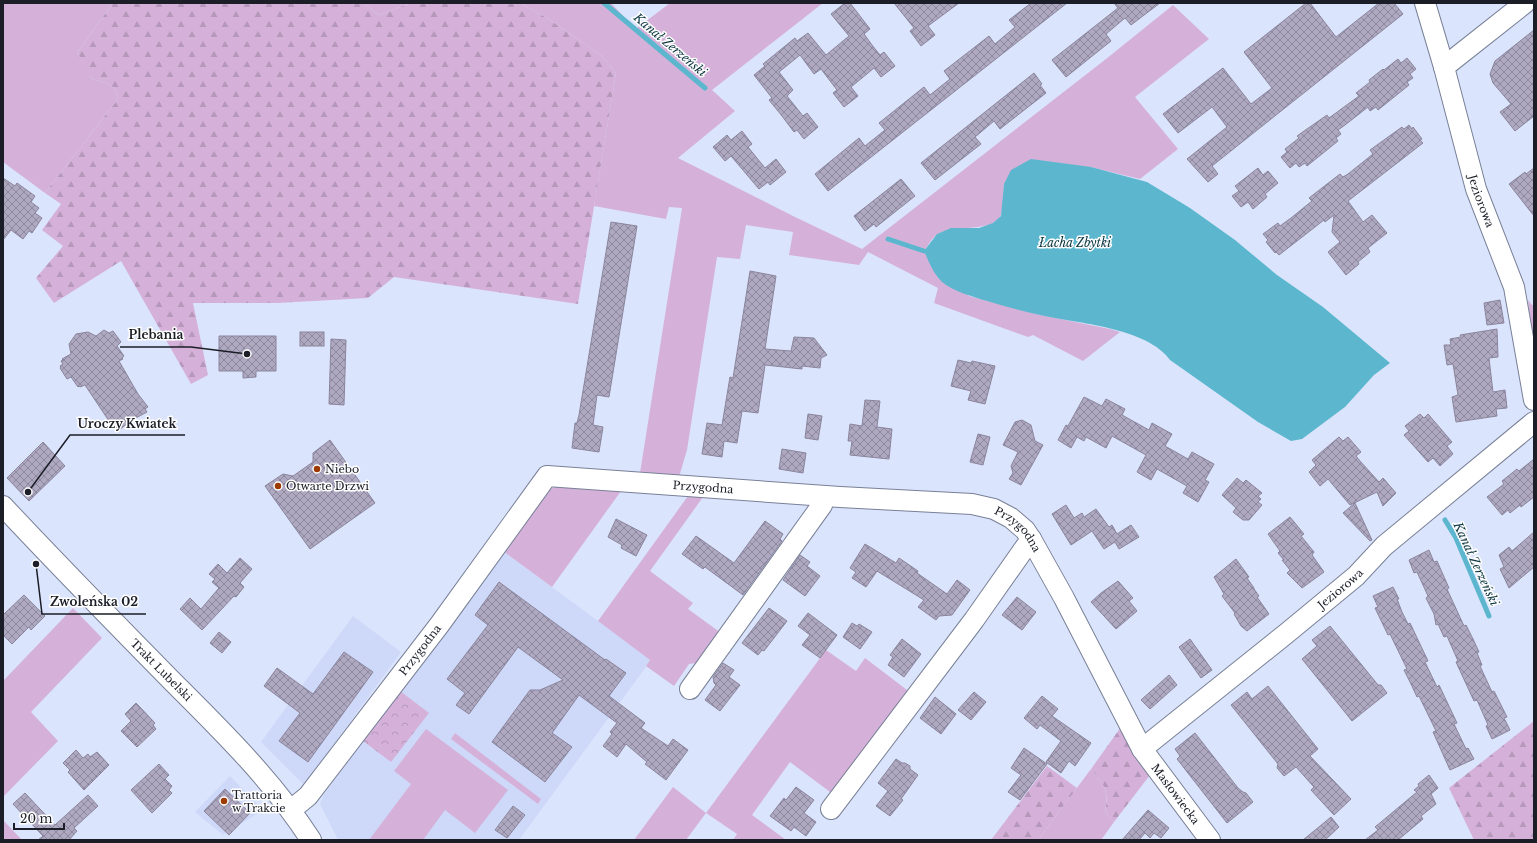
<svg xmlns="http://www.w3.org/2000/svg" width="1537" height="843" viewBox="0 0 1537 843" font-family="'Libre Baskerville',serif">
	<style>
		.built { fill: #ced9f9 }
		.grass { fill: #d5b1d9 }
		.forest { fill: url(#forest-firs) }
		.park { fill: url(#park-crowns) }
		.water { fill: #5cb7ce }
		.lines { fill: none; stroke-linecap: round; stroke-linejoin: round }
		.stream { stroke: #5cb7ce; stroke-width: 5 }
		.building { fill: url(#building-cross-hatch); stroke: #8a859c }
		.minor-casing { stroke: #788096; stroke-width: 22 }
		.minor { stroke: #fff; stroke-width: 20 }
		.poi-dot { fill: #9d3a00; stroke: #fff; stroke-width: 1.5 }
		.labels { text-anchor: middle; stroke-width: 3; stroke-linejoin: round; paint-order: stroke }
		.street-label { font-size: 11px; fill: #1b1e27; stroke: #fff }
		.poi-label { font-size: 11px; fill: #1b1e27; stroke: #fff; text-anchor: start }
		.water-label { font-size: 12px; font-style: italic; fill: #0d3843; stroke: #fff }
		.leader { fill: none; stroke: #1b1e27; stroke-width: 1.5 }
		.callout-dot { fill: #1b1e27; stroke: #fff; stroke-width: 1.5 }
		.callout-label { font-size: 12px; text-anchor: middle; font-weight: bold; fill: #1b1e27; stroke: #fff; stroke-width: 3; stroke-linejoin: round; paint-order: stroke }
	</style>
	<defs>
		<pattern id="forest-firs" width="22" height="20" patternUnits="userSpaceOnUse"><rect width="22" height="20" fill="#d5b1d9"/><path d="M5 1l3.5 6h-7zM16 11l3.5 6h-7z" fill="#b698ba"/></pattern>
		<pattern id="park-crowns" width="20" height="18" patternUnits="userSpaceOnUse"><rect width="20" height="18" fill="#d5b1d9"/><path d="M2 6a3 3 0 1 1 6 0M12 15a3 3 0 1 1 6 0" fill="none" stroke="#b698ba"/></pattern>
		<pattern id="building-cross-hatch" width="8" height="8" patternUnits="userSpaceOnUse"><rect width="8" height="8" fill="#aea8c1"/><path d="M0 0l8 8M0 8l8-8" fill="none" stroke="#8d889d"/></pattern>
	</defs>
	<rect width="100%" height="100%" fill="#dbe4fd"/>
	<g class="built">
		<path d="M503 551 651 660 519 840H338L320 804 323 796 363 741Z"/>
		<path d="M353 616 401 652 304 785 261 742Z"/>
		<path d="M230 776 263 810 223 835 195 812Z"/>
	</g>
	<g class="grass">
		<path d="M3 3H113L77 53 88 67 91 78C103 84 118 83 118 99L45 193 3 162Z"/>
		<path d="M363 3H418L408 4 379 15Z"/>
		<path d="M520 3H611L625 18 637 28 670 3H823L712 90 735 111 678 158 795 217 862 249 1106 59 1173 5 1209 39 1135 97 1178 149 1140 179 1090 167 1004 184C1003 193 1004 206 1001 215 995 233 953 224 938 234 932 237 928 246 924 251L969 296 1041 315 1110 329 1120 332 1083 361 1033 335 1028 337 934 303 938 288 868 252 859 265 789 255 793 232 746 225 740 259 717 257 687 450 679 477 640 473 682 208 669 207 666 219 594 206 616 73 601 55 547 18Z"/>
		<path d="M1528 300 1531 304 1534 306V335L1530 322Z"/>
		<path d="M557 486 621 491 552 587 503 551 551 489Z"/>
		<path d="M688 496 703 497 650 571 693 603 688 609 721 633 697 663 689 664 674 686 646 666 650 660 598 621Z"/>
		<path d="M73 608 102 638 31 712 58 741 3 797V681Z"/>
		<path d="M826 650 856 671 865 658 911 693 834 795 790 762 752 815 786 840H733L737 834 706 813 686 840H634L673 787 706 813Z"/>
		<path d="M426 729 508 790 475 833 445 810 423 840H369L411 784 394 771Z"/>
		<path d="M455 733 541 799 538 804 451 739Z"/>
		<path d="M1091 769C1105 786 1109 789 1105 812L1114 822 1101 840H1038Z"/>
		<path d="M3 820 22 840H3Z"/>
	</g>
	<g class="forest">
		<path d="M113 3H363L379 15 408 4 418 3H520L547 18 601 55 616 73 578 304 394 277 368 298 277 303H193L208 375 191 384 121 261 54 303 36 278 63 246 42 230 61 204 45 193 118 99C118 83 103 84 91 78L87 67 77 53Z"/>
		<path d="M1534 721V840H1474L1449 788Z"/>
		<path d="M1121 727 1150 775 1114 822 1105 812C1109 789 1105 786 1091 769Z"/>
		<path d="M1047 766 1077 788 1038 840H991Z"/>
	</g>
	<path class="park" d="M400 691 429 713 391 762 363 741Z"/>
	<path class="water" d="M1031 159 1091 167 1147 182 1190 208 1235 240 1277 275 1323 307 1390 363 1374 375 1345 407 1302 439 1291 441 1258 422 1170 360C1148 328 1076 323 1040 315 1022 311 1004 306 987 301 973 297 953 291 942 282 933 273 929 262 924 251L937 234 951 228H979L993 223 1001 216 1004 184 1011 170Z"/>
	<g class="lines">
		<g class="stream">
			<path d="M604 3 705 88"/>
			<path d="M888 239 924 251"/>
			<path d="M1445 520 1456 538 1489 616"/>
		</g>
	</g>
	<g class="building">
		<path d="M845 3H850L870 29 864 34 872 45 880 55 884 52 895 66 881 77 874 68 862 78 851 87 858 96 844 107 833 93 837 90 821 69 814 74 800 55 779 72 793 90 787 96 803 116 807 113 818 127 804 139 797 130 794 132 782 116 769 100 772 98 754 75 765 66 763 64 795 38 797 41 808 33 826 55 849 36 831 14Z"/>
		<path d="M894 3H959L928 26 935 35 921 46 910 31 914 28Z"/>
		<path d="M1031 3H1067L828 191 815 174 859 138 865 146 885 130 879 123 924 87 930 95 950 79 944 71 989 36 995 44 1015 27 1009 20Z"/>
		<path d="M1114 3H1160L1131 25 1125 18 1106 34 1111 41 1066 77 1052 60 1118 8Z"/>
		<path d="M1306 3H1310L1336 37 1379 3H1394L1403 14 1212 166 1218 174 1208 182 1187 159 1227 127 1212 107 1178 133 1163 114 1223 68 1251 104 1272 88 1244 52Z"/>
		<path d="M1534 30V116L1515 131 1500 112 1511 104 1493 83 1490 74 1495 61Z"/>
		<path d="M1407 58 1416 69 1410 74 1413 78 1407 82 1409 85 1378 110 1376 107 1370 111 1368 107 1345 125 1338 130 1341 134 1336 138 1338 141 1307 166 1305 163 1299 167 1296 163 1290 168 1281 157 1287 152 1285 149 1299 138 1297 136 1327 115 1329 118 1359 96 1356 93 1370 82 1369 80 1383 69 1384 70 1398 59 1401 63Z"/>
		<path d="M1034 73 1042 84 1040 85 1046 93 1000 129 994 121 975 137 981 144 935 180 921 163Z"/>
		<path d="M1409 125 1412 129 1413 127 1422 139 1420 140 1423 143 1348 201 1363 222 1372 215 1387 233 1368 248 1370 252 1358 262 1359 264 1346 275 1328 252 1340 242 1332 232 1334 215 1325 222 1324 220 1279 255 1276 252 1275 253 1266 242 1268 240 1263 234 1278 223 1280 226 1291 218 1312 201 1309 198 1340 174 1343 177 1348 174 1373 154 1370 150 1402 127 1404 129Z"/>
		<path d="M742 131 752 144 748 147 765 168 776 159 786 172 770 185 768 182 759 189 731 156 725 161 713 147 727 135 731 140Z"/>
		<path d="M1258 168 1263 175 1268 171 1278 183 1265 194 1267 197 1253 209 1248 202 1241 207 1232 196 1239 191 1235 186Z"/>
		<path d="M1534 168V216L1509 184 1525 172 1526 174Z"/>
		<path d="M3 178 15 186 17 183 35 196 31 202 39 208 35 213 42 218 32 233 29 231 23 239 11 230 3 240Z"/>
		<path d="M901 179 915 196 876 227 874 224 865 231 854 216Z"/>
		<path d="M611 222 637 226 609 397 597 395 593 425 603 427 599 452 572 448 575 423H577L579 415Z"/>
		<path d="M750 271 776 276 765 349 791 351 794 337 814 338 827 355 821 358 820 368 802 366V369L765 365 758 413 742 411 737 443 724 441 722 457 702 454 707 423 722 425 730 377 733 378Z"/>
		<path d="M1500 300 1504 323 1487 325 1484 303Z"/>
		<path d="M1497 329 1498 357 1489 358 1493 392 1505 390 1507 408 1496 409 1497 416 1456 422 1452 397 1458 395 1453 364 1447 365 1444 345H1451L1450 339 1461 337 1460 335Z"/>
		<path d="M104 330 109 333 113 331 121 342 117 346 124 356 122 358 123 359 119 361 138 394 148 407 145 409 147 412 132 420 119 430 117 427 115 429 111 424 85 385 80 387 79 386 78 387 71 377 67 379 60 368 61 367 60 366 63 364 61 361 63 360 62 359 71 354 69 344 76 334 88 332 96 336Z"/>
		<rect x="300" y="332" width="24" height="14"/>
		<path d="M219 336H276V371H256V377L243 378V371H219Z"/>
		<path d="M331 339 346 340 344 405 329 404Z"/>
		<path d="M958 360 971 363 972 361 995 366 985 404 968 400 971 391 951 386Z"/>
		<path d="M1084 397 1102 406 1106 399 1125 409 1122 415 1149 430 1152 423 1172 434 1165 446 1188 459 1192 452 1214 464 1205 480 1209 482 1198 502 1183 493 1187 486 1157 469 1151 480 1137 472 1146 455 1112 436 1106 448 1086 437 1084 441 1077 437 1071 448 1058 440 1066 425 1068 426Z"/>
		<path d="M865 400 880 401 877 427 892 429 889 459 850 455 852 441H848L850 424 862 426Z"/>
		<path d="M808 414 822 416 818 440 805 438Z"/>
		<path d="M1420 414 1424 418 1428 414 1452 442 1447 446 1453 454 1440 466 1433 458 1428 462 1404 435 1409 431 1405 426Z"/>
		<path d="M1022 420 1031 425 1035 441 1043 445 1021 485 1009 479 1013 473 1011 466 1018 452 1003 445 1015 422Z"/>
		<path d="M978 434 990 437 983 465 970 462Z"/>
		<path d="M1339 437 1343 441 1348 437 1361 452 1356 456 1360 461 1379 482 1383 478 1396 493 1383 506 1377 492 1350 505 1328 479 1320 486 1309 472 1316 465 1312 460Z"/>
		<path d="M330 440 375 503 310 549 265 486 283 474 293 476 313 462V453Z"/>
		<path d="M43 442 65 466 29 501 7 478Z"/>
		<path d="M782 449 806 453 803 473 779 469Z"/>
		<path d="M1534 459V497L1521 507 1520 505 1510 513 1508 510 1502 515 1487 497 1504 484 1502 481 1517 469 1519 471Z"/>
		<path d="M1237 478 1243 483 1246 480 1262 493 1258 496 1261 499 1258 502 1262 505 1249 520H1243L1233 512 1236 508 1222 495Z"/>
		<path d="M1355 503 1372 540 1370 541 1343 513Z"/>
		<path d="M1066 505 1074 518 1082 513 1084 517 1096 509 1109 527 1112 525 1117 534 1131 525 1139 537 1119 549 1115 542 1104 549 1092 531 1071 545 1052 514Z"/>
		<path d="M1290 517 1304 534 1301 536 1314 552 1312 555 1324 572 1302 588 1287 573 1290 570 1282 560H1284L1278 553 1280 551 1268 534Z"/>
		<path d="M616 519 647 535 636 556 621 548 622 545 608 537Z"/>
		<path d="M765 521 783 534 780 539 782 541 743 595 705 567 703 569 682 554 696 536 734 563Z"/>
		<path d="M1534 532V567L1509 588 1500 569 1504 567 1499 555 1509 547 1512 551Z"/>
		<path d="M865 544 896 563 899 558 918 571 917 573 947 594 957 580 970 590 952 615 939 616 936 620 918 607 924 600 877 571 866 587 852 578 856 572 850 568Z"/>
		<path d="M1429 550 1434 562 1437 561 1449 588 1447 589 1464 626 1466 625 1473 639 1479 652 1477 653 1482 665 1480 666 1492 692 1494 691 1507 717 1504 718 1510 730 1492 739 1486 726 1488 725 1477 700 1474 701 1456 662 1458 661 1447 636 1444 637 1438 624 1436 625 1434 614 1426 598 1428 596 1417 572 1414 573 1409 560Z"/>
		<path d="M800 555 810 562 807 566 820 576 805 596 783 580Z"/>
		<path d="M240 558 252 569 240 583 244 587 236 597 234 596 202 630 180 609 190 598 201 609 219 588 212 582 215 579 209 574 218 564 227 573Z"/>
		<path d="M1236 559 1249 577 1247 578 1254 588V589L1259 596 1257 597 1269 614 1247 631 1241 626 1234 614 1235 613 1222 596 1224 594 1214 577Z"/>
		<path d="M1118 581 1133 598 1129 601 1137 611 1116 629 1091 602 1101 593Z"/>
		<path d="M499 582 605 660 606 659 626 673 609 696 645 723 641 728 668 746 673 739 688 750 666 780 645 764 647 762 626 744 617 757 603 746 612 734 610 732 617 723 579 695 552 733 572 747 545 782 492 742 530 690H540L563 680 518 647 469 714 456 705 465 693 447 679 488 625 475 615Z"/>
		<path d="M1393 587 1399 599H1397L1402 612 1408 624 1410 623 1428 661 1425 662 1437 687 1439 685 1457 723 1454 724 1466 749 1468 748 1474 759 1450 770 1433 732 1436 731 1419 696 1417 697 1411 684 1404 670 1407 669 1390 634 1388 635 1375 608 1378 607 1373 596Z"/>
		<path d="M24 595 45 616 31 630 29 627 12 644 3 635V615Z"/>
		<path d="M1017 597 1036 612 1022 630 1002 615Z"/>
		<path d="M769 608 787 621 764 651 762 650 758 655 742 643Z"/>
		<path d="M808 613 837 635 820 658 802 645 810 635 798 626Z"/>
		<path d="M852 623 857 626 859 624 872 632 860 649 843 637Z"/>
		<path d="M1330 626 1374 680 1378 685H1381L1387 693 1352 721 1302 659 1317 646 1312 640Z"/>
		<path d="M219 632 231 642 222 653 210 643Z"/>
		<path d="M902 639 921 654 904 677 888 665 893 657 890 655Z"/>
		<path d="M1190 639 1212 670 1201 678 1179 647Z"/>
		<path d="M344 652 373 672 308 762 279 741 300 713 264 686 277 668 313 694Z"/>
		<path d="M723 663 734 670 729 677 740 685 720 711 705 700 716 685 714 683 713 677Z"/>
		<path d="M1169 675 1177 685 1150 709 1141 700Z"/>
		<path d="M1268 686 1318 749 1310 756 1351 799 1334 815 1311 790 1314 787 1296 767 1284 776 1277 768 1278 764 1231 705 1247 692 1252 699Z"/>
		<path d="M974 692 986 702 971 720 958 710Z"/>
		<path d="M1042 696 1058 709 1052 716 1091 743 1075 766 1069 761 1061 773 1046 762 1061 741 1040 725 1037 729 1024 718Z"/>
		<path d="M935 697 956 714 941 734 920 718Z"/>
		<path d="M136 703 155 723 153 725 156 729 137 747 121 731 131 721 125 714Z"/>
		<path d="M1195 733 1238 788 1243 792 1246 793 1253 802 1227 823 1177 759 1180 756 1175 749Z"/>
		<path d="M1024 748 1047 764 1020 800 1008 792 1021 775 1011 768Z"/>
		<path d="M76 750 83 758 88 754 90 757 97 752 109 765 84 790 68 772 70 770 63 763Z"/>
		<path d="M896 759 902 763H905L910 766V769L918 775 901 799 903 800 890 816 876 806 888 791 878 783Z"/>
		<path d="M159 764 169 775 165 779 172 786 169 790 172 793 152 813 131 790Z"/>
		<path d="M1429 775 1438 788 1431 794 1436 804 1421 816 1423 819 1398 840H1365L1378 830 1375 827 1417 792 1414 790 1419 786 1418 784Z"/>
		<path d="M796 787 814 800 804 813 816 822 806 836 794 827 791 831 770 816 784 798 786 800Z"/>
		<path d="M225 789 250 813 229 835 204 811Z"/>
		<path d="M25 793 55 825 88 795 98 806 74 828 77 831 69 840H38L43 836 13 804Z"/>
		<path d="M513 806 525 815 507 838 495 830Z"/>
		<path d="M1148 810 1169 828 1161 838 1154 833 1150 838 1145 833 1139 840H1122Z"/>
		<path d="M1331 817 1339 827 1325 840H1303Z"/>
	</g>
	<g class="lines">
		<g class="minor-casing">
			<g id="minor">
				<path id="s1" d="M1425 3 1444 67 1476 189 1514 287 1534 400"/>
				<path d="M1444 67 1525 3"/>
				<path id="s2" d="M3 506C59 566 116 624 174 683 223 732 273 781 311 840"/>
				<path d="M690 689 822 505 824 496"/>
				<path id="s3" d="M1142 749 1287 633 1356 576 1384 546 1534 422"/>
				<path d="M831 809 974 620 1031 539"/>
				<path id="s4" d="M291 810 308 796 440 624 547 476 840 497 972 504 994 509 1011 518 1025 530 1031 539 1064 598 1142 749 1210 840"/>
			</g>
		</g>
		<use href="#minor" class="minor"/>
	</g>
	<g class="poi-dot">
		<circle cx="317" cy="469" r="4"/>
		<circle cx="278" cy="486" r="4"/>
		<circle cx="224" cy="801" r="4"/>
	</g>
	<g class="labels">
		<g class="street-label">
			<text dy="4" stroke="none"><textPath href="#s1" startOffset="206">Jeziorowa</textPath></text>
			<text dy="4" stroke="none"><textPath href="#s4" startOffset="578">Przygodna</textPath></text>
			<text dy="4" stroke="none"><textPath href="#s4" startOffset="902">Przygodna</textPath></text>
			<text dy="4" stroke="none"><textPath href="#s3" startOffset="255">Jeziorowa</textPath></text>
			<text dy="4" stroke="none"><textPath href="#s4" startOffset="206">Przygodna</textPath></text>
			<text dy="4" stroke="none"><textPath href="#s2" startOffset="228">Trakt Lubelski</textPath></text>
			<text dy="4" stroke="none"><textPath href="#s4" startOffset="1212">Masłowiecka</textPath></text>
		</g>
		<g class="poi-label">
			<text x="325" y="473">Niebo</text>
			<text x="286" y="490">Otwarte Drzwi</text>
			<text x="232" y="799">Trattoria<tspan x="232" dy="13">w Trakcie</tspan></text>
		</g>
		<g class="water-label">
			<text transform="translate(670 45) rotate(40)" y="4">Kanał Zerzeński</text>
			<text x="1075" y="247">Łacha Zbytki</text>
			<text transform="translate(1476 564) rotate(65)" y="4">Kanał Zerzeński</text>
		</g>
	</g>
	<path class="leader" d="M247 354L191 347H120M28 492L70 435H185M36 564L42 614H146"/>
	<g class="callout-dot">
		<circle cx="247" cy="354" r="4"/>
		<circle cx="28" cy="492" r="4"/>
		<circle cx="36" cy="564" r="4"/>
	</g>
	<g class="callout-label">
		<text x="156" y="339">Plebania</text>
		<text x="127" y="428">Uroczy Kwiatek</text>
		<text x="94" y="606">Zwoleńska 02</text>
	</g>
	<rect width="1537" height="843" fill="none" stroke="#1b1e27" stroke-width="8"/>
	<path d="M14 823v6h50v-6" fill="none" stroke="#1b1e27" stroke-width="2"/>
	<text x="20" y="823" font-size="12" fill="#1b1e27" stroke="#ffffff" stroke-width="3" paint-order="stroke">20 m</text>
</svg>
